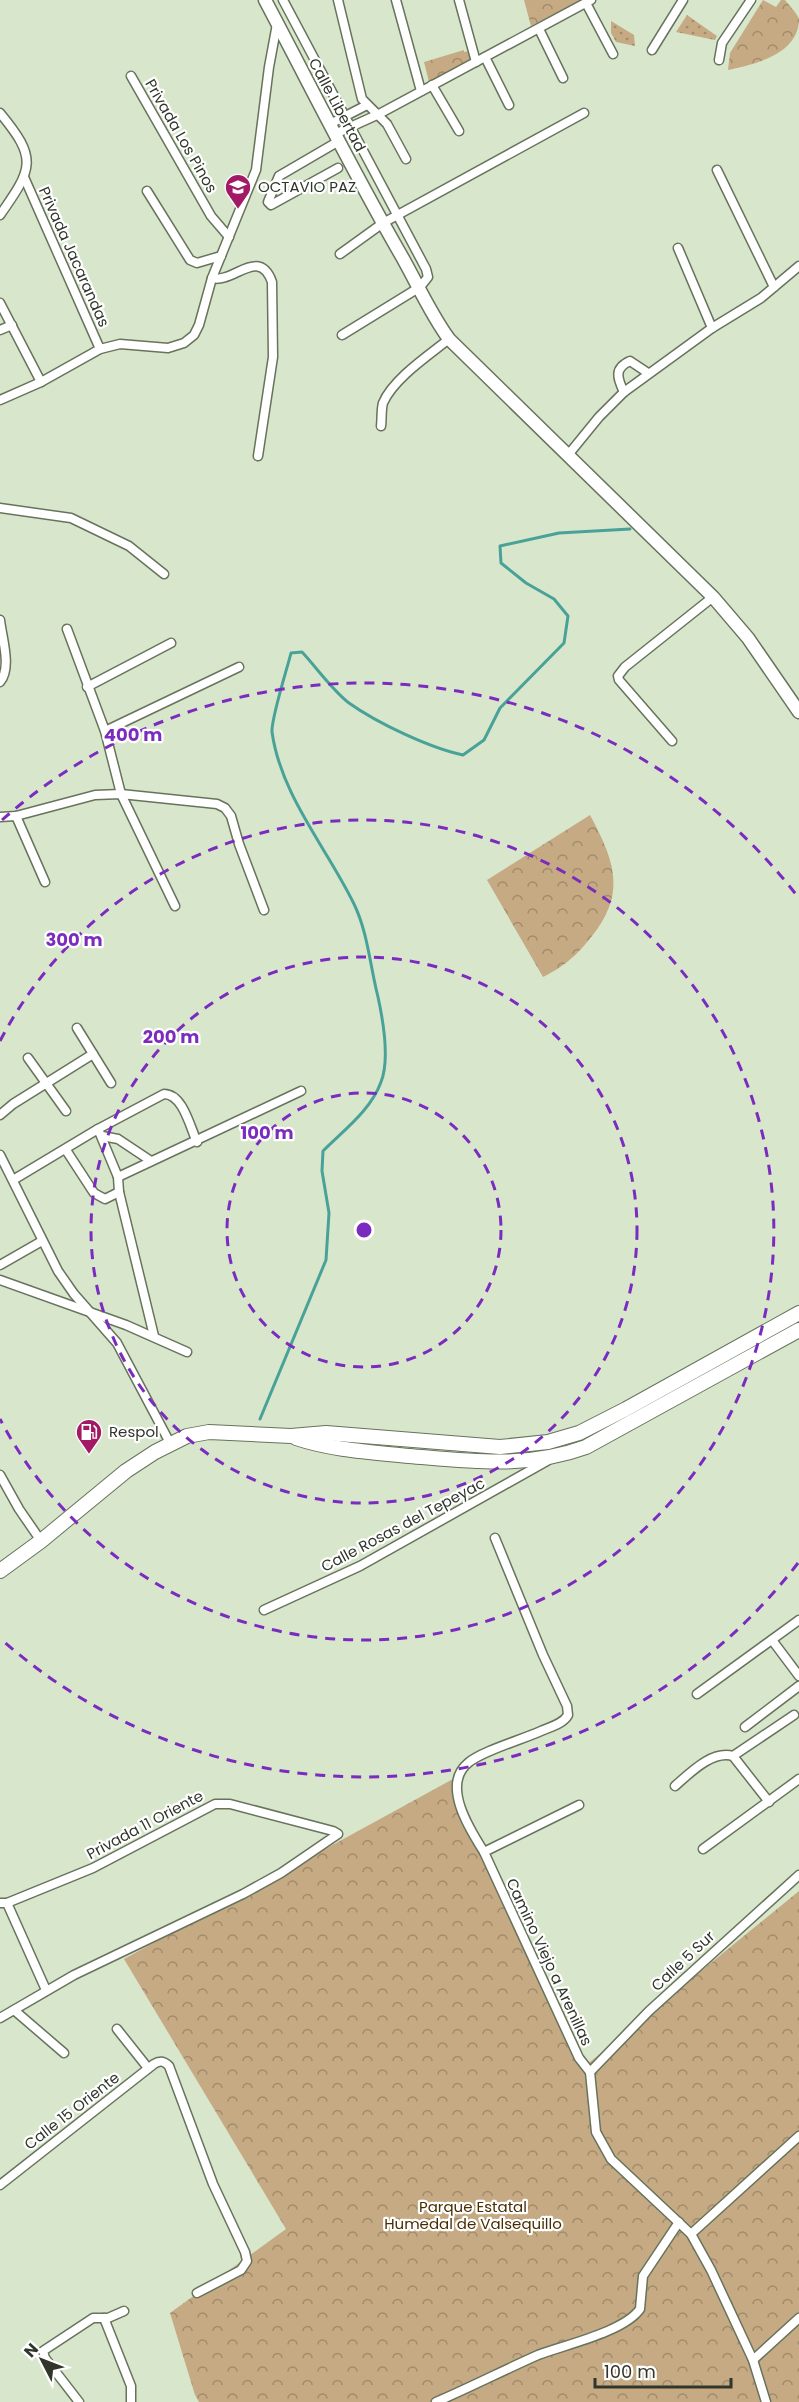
<svg xmlns="http://www.w3.org/2000/svg" width="799" height="2402" viewBox="0 0 799 2402" font-family="Poppins,sans-serif">
	<style>
		.grass { fill: url(#grass-dots) }
		.park { fill: url(#park-crowns) }
		.lines { fill: none; stroke-linecap: round; stroke-linejoin: round }
		.stream { stroke: #49a298; stroke-width: 3 }
		.street-casing { stroke: #67735c; stroke-width: 11 }
		.secondary-casing { stroke: #67735c; stroke-width: 15 }
		.primary-casing { stroke: #67735c; stroke-width: 16 }
		.street { stroke: #fff; stroke-width: 8 }
		.secondary { stroke: #fff; stroke-width: 12 }
		.primary { stroke: #fff; stroke-width: 14 }
		.ring { fill: none; stroke: #7b2cbf; stroke-width: 3; stroke-dasharray: 10 8 }
		.labels { text-anchor: middle; stroke-width: 4.5; stroke-linejoin: round; paint-order: stroke }
		.street-label { font-size: 15px; fill: #30362b; stroke: #fff }
		.poi-label { font-size: 15px; fill: #30362b; stroke: #fff; text-anchor: start }
		.park-label { font-size: 15px; fill: #472d00; stroke: #fff }
		.centre { fill: #7b2cbf; stroke: #fff; stroke-width: 3 }
		.ring-label { font-size: 18px; text-anchor: middle; font-weight: bold; fill: #7b2cbf; stroke: #fff; stroke-width: 4.5; stroke-linejoin: round; paint-order: stroke }
	</style>
	<defs>
		<pattern id="grass-dots" width="8" height="8" patternUnits="userSpaceOnUse" patternTransform="scale(1.5)"><rect width="8" height="8" fill="#c6aa83"/><path d="M2 2h.1M6 6h.1" fill="none" stroke="#a18b6b" stroke-width="1.8" stroke-linecap="round"/></pattern>
		<pattern id="park-crowns" width="20" height="18" patternUnits="userSpaceOnUse" patternTransform="scale(1.5)"><rect width="20" height="18" fill="#c6aa83"/><path d="M2 6a3 3 0 1 1 6 0M12 15a3 3 0 1 1 6 0" fill="none" stroke="#a18b6b"/></pattern>
	</defs>
	<rect width="100%" height="100%" fill="#d8e6cc"/>
	<g class="grass">
		<path d="M687 15 717 36 715 40 676 32Z"/>
		<path d="M611 21 634 35 635 46 616 42 611 33Z"/>
	</g>
	<g class="park">
		<path d="M524 0H584L531 26Z"/>
		<path d="M763 0 776 7 781 0H785C789 5 797 13 799 19 799 55 752 65 728 70L730 53Z"/>
		<path d="M464 50V52L470 51 472 60 429 82 424 62Z"/>
		<path d="M590 815C614 860 627 892 592 936 577 955 565 966 543 977L487 880Z"/>
		<path d="M453 1779 585 2066 799 1891V2402H199L195 2395 170 2313 286 2229 124 1959Z"/>
	</g>
	<g class="lines">
		<path class="stream" d="M260 1419 326 1260 329 1213 322 1171 323 1151C344 1130 371 1110 381 1082 390 1059 383 1020 378 997 370 966 368 933 354 904 327 848 281 796 272 732 271 719 287 669 291 653L302 652C316 667 333 691 349 703 377 723 430 748 463 755L484 740 500 708 564 643 568 616 554 599 526 583 501 563 500 546 559 533 630 529"/>
		<g class="street-casing">
			<g id="street">
				<path d="M283 0 426 269 428 277 420 287 342 335"/>
				<path d="M338 0 362 99 387 124 406 159"/>
				<path d="M396 0 421 91"/>
				<path d="M459 0 476 62"/>
				<path d="M586 3 613 54"/>
				<path d="M539 29 563 78"/>
				<path d="M652 50 683 0"/>
				<path d="M485 57 509 105"/>
				<path d="M719 60 722 43 751 0"/>
				<path d="M131 76 211 216 229 237"/>
				<path d="M432 85 459 131"/>
				<path d="M0 113C38 159 33 168 0 215"/>
				<path d="M330 124 367 105"/>
				<path d="M335 134 379 114 591 0"/>
				<path d="M338 168 271 205 268 202 279 176 339 141"/>
				<path d="M717 170 774 287"/>
				<path d="M24 177 100 349"/>
				<path d="M147 191 190 260 197 263 221 256"/>
				<path d="M678 248 712 328"/>
				<path d="M340 254 383 223 584 113"/>
				<path d="M212 278C233 284 259 246 272 282L273 357 258 456"/>
				<path d="M0 303 41 382"/>
				<path d="M0 330 12 325"/>
				<path d="M624 392C617 378 614 368 630 361L648 373"/>
				<path d="M0 400 41 382 100 349 120 344 168 348 184 343 194 335 199 325 212 278 256 170 269 67 277 24"/>
				<path d="M381 426C382 419 381 410 383 403 393 379 429 355 449 339"/>
				<path d="M568 455 599 417 624 392 712 328 761 298 799 266"/>
				<path d="M0 508 71 518 129 546 164 574"/>
				<path d="M0 620C2 638 12 668 0 682"/>
				<path d="M67 629 105 731 121 794 175 906"/>
				<path d="M87 687 171 643"/>
				<path d="M105 731 239 667"/>
				<path d="M672 741 619 680 618 676 625 667 713 597"/>
				<path d="M16 816 45 882"/>
				<path d="M0 817 16 816 95 795 121 794 217 804 225 808 231 816 239 844 264 910"/>
				<path d="M77 1028 111 1083"/>
				<path d="M28 1058 66 1111"/>
				<path d="M0 1115 13 1104 93 1054"/>
				<path d="M98 1129 118 1177 119 1192 154 1336"/>
				<path d="M102 1136 118 1139 151 1161"/>
				<path d="M66 1150 94 1193 105 1199 119 1192"/>
				<path d="M0 1155 58 1271 74 1294 117 1343 170 1443"/>
				<path d="M118 1177 301 1091"/>
				<path d="M13 1180 98 1129 164 1094C183 1094 190 1127 197 1142"/>
				<path d="M0 1265 42 1241"/>
				<path d="M0 1280 126 1325 187 1352"/>
				<path d="M0 1475 19 1509 41 1541"/>
				<path d="M495 1538 543 1655 567 1706 568 1715C563 1724 550 1727 541 1731 521 1740 482 1751 468 1763 441 1785 470 1830 484 1852L579 2058 590 2072 596 2132 611 2159 691 2234 711 2270 753 2360 766 2402"/>
				<path d="M264 1610 360 1566 547 1461"/>
				<path d="M772 1640 799 1676"/>
				<path d="M697 1694 799 1620"/>
				<path d="M745 1727 799 1686"/>
				<path d="M733 1756 794 1715"/>
				<path d="M733 1756 769 1802"/>
				<path d="M675 1786C690 1773 712 1750 733 1756"/>
				<path d="M703 1849 799 1779"/>
				<path d="M484 1852 579 1805"/>
				<path d="M0 1903H7L93 1868 215 1804H230L333 1831 338 1834 281 1873 243 1894 74 1975 0 2018"/>
				<path d="M7 1903 46 1990"/>
				<path d="M14 2010 64 2053"/>
				<path d="M117 2029 148 2068"/>
				<path d="M590 2072 649 2011 799 1875"/>
				<path d="M0 2185 154 2064C160 2060 164 2061 169 2066L213 2184 245 2252 247 2261 241 2270 197 2293"/>
				<path d="M691 2234 799 2136"/>
				<path d="M104 2318 131 2386V2402"/>
				<path d="M753 2360 799 2318"/>
				<path d="M79 2402 45 2358 43 2351 93 2318H108L124 2311"/>
				<path d="M436 2402C471 2387 504 2370 538 2355 564 2345 624 2332 640 2309L643 2276 679 2222"/>
			</g>
		</g>
		<g class="secondary-casing">
			<path id="secondary" d="M265 0C310 85 353 172 401 255 417 283 430 313 449 339L713 597 748 638 799 712"/>
		</g>
		<g class="primary-casing">
			<g id="primary">
				<path d="M296 1438C332 1450 370 1452 409 1456 470 1461 526 1469 586 1447L799 1330"/>
				<path d="M0 1571 41 1541 126 1471 155 1452 187 1436 209 1432 291 1436 326 1433 500 1447 548 1442 579 1433 626 1409 799 1313"/>
			</g>
		</g>
		<use href="#street" class="street"/>
		<use href="#secondary" class="secondary"/>
		<use href="#primary" class="primary"/>
	</g>
	<g class="ring">
		<circle cx="364" cy="1230" r="137"/>
		<circle cx="364" cy="1230" r="273"/>
		<path d="M0 1041A410 410 0 1 1 0 1419"/>
		<path d="M798 1563A547 547 0 0 1 2 1640M2 820A547 547 0 0 1 798 897"/>
	</g>
	<defs>
		<g id="school-pin" transform="scale(1.35)"><path d="M0 17L-7.5 6A9.5 9.5 0 1 1 7.5 6Z" fill="#a21a65" stroke="#fff"/><path d="M0-5L7-2L0 1L-7-2ZM-4 1L0 2.5L4 1V4Q0 6-4 4Z" fill="#fff"/></g>
		<g id="fuel-pin" transform="scale(1.35)"><path d="M0 17L-7.5 6A9.5 9.5 0 1 1 7.5 6Z" fill="#a21a65" stroke="#fff"/><path d="M-5.5-6h7V0h2V4h1.3V-2.5L3-4.5l.8-.8L6-3V5H2.5V1h-1V6h-7ZM-4.2-4.7v3.2H.2V-4.7Z" fill="#fff"/></g>
	</defs>
	<g fill-rule="evenodd">
		<use href="#school-pin" x="238" y="187"/>
		<use href="#fuel-pin" x="89" y="1432"/>
	</g>
	<g class="labels">
		<g class="street-label">
			<text transform="translate(337 105) rotate(62)" y="5">Calle Libertad</text>
			<text transform="translate(181 136) rotate(60)" y="5">Privada Los Pinos</text>
			<text transform="translate(74 257) rotate(66)" y="5">Privada Jacarandas</text>
			<text transform="translate(403 1525) rotate(-28)" y="5">Calle Rosas del Tepeyac</text>
			<text transform="translate(145 1825) rotate(-28)" y="5">Privada 11 Oriente</text>
			<text transform="translate(683 1961) rotate(-43)" y="5">Calle 5 Sur</text>
			<text transform="translate(549 1962) rotate(65)" y="5">Camino Viejo a Arenillas</text>
			<text transform="translate(72 2111) rotate(-38)" y="5">Calle 15 Oriente</text>
		</g>
		<g class="poi-label">
			<text x="258" y="192">OCTAVIO PAZ</text>
			<text x="109" y="1437">Respol</text>
		</g>
		<g class="park-label">
			<text x="473" y="2212">Parque Estatal<tspan x="473" dy="17">Humedal de Valsequillo</tspan></text>
		</g>
	</g>
	<circle cx="364" cy="1230" r="9" class="centre"/>
	<g class="ring-label">
		<text x="133" y="741">400 m</text>
		<text x="74" y="946">300 m</text>
		<text x="171" y="1043">200 m</text>
		<text x="267" y="1139">100 m</text>
	</g>
	<g transform="translate(42 2360) rotate(312)" stroke="#ffffff" stroke-width="4.5" paint-order="stroke">
	<path d="M0-4.5L10 22L0 15L-10 22Z" fill="#30362b"/>
	<text y="-9" font-size="16" font-weight="bold" text-anchor="middle" fill="#30362b">N</text>
	</g>
	<path d="M595 2378v9h136v-9" fill="none" stroke="#30362b" stroke-width="3"/>
	<text x="604" y="2378" font-size="18" fill="#30362b" stroke="#ffffff" stroke-width="4.5" paint-order="stroke">100 m</text>
</svg>
